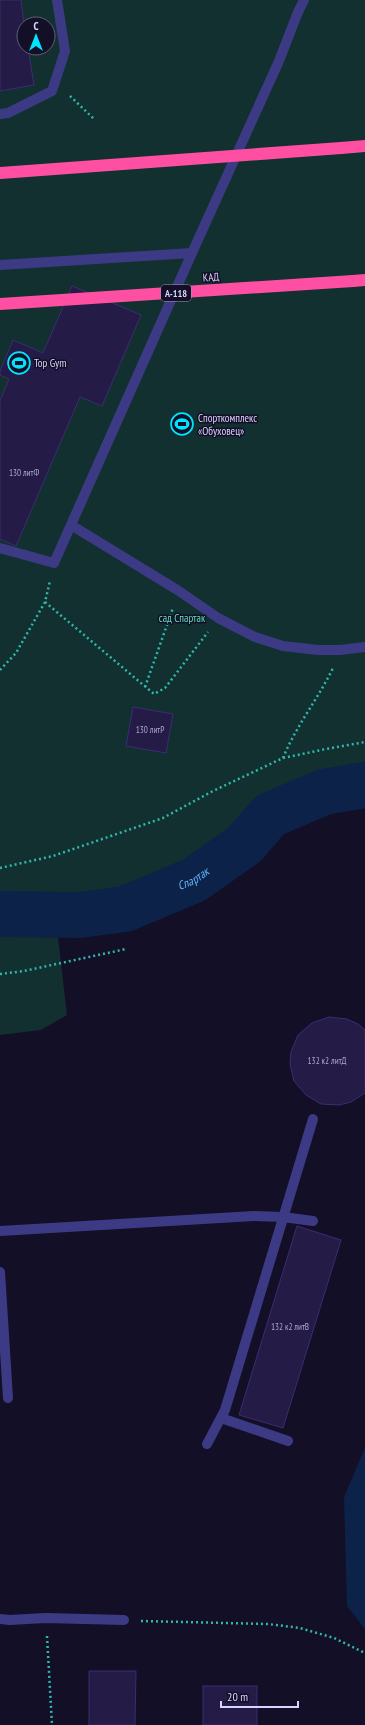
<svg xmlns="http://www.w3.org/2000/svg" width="365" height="1725" viewBox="0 0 365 1725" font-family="'PT Sans Narrow',sans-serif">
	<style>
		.green { fill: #12302f; fill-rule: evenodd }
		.water { fill: #0c2248 }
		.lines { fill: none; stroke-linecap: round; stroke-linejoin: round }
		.river { stroke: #0c2248; stroke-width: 46 }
		.building { fill: #241b47; stroke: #3b2d73 }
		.path { stroke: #2fb8b0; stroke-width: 2.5; stroke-dasharray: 2 3; stroke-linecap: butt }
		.lane { stroke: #3d3a85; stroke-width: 10 }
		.highway { stroke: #ff4fa3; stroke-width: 12 }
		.highway-bridge { stroke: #ff4fa3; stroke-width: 12 }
		.labels { text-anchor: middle; stroke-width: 3; stroke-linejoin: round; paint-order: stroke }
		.number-label { font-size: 9px; fill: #aca6d1 }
		.shield { fill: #130f26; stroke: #9e99be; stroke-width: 1 }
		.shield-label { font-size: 10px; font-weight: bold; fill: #d9d4ff }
		.street-label { font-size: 11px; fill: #d9d4ff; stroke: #130f26 }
		.poi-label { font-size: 11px; fill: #d9d4ff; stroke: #130f26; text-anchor: start }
		.park-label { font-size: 11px; fill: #5fe0c0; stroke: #130f26 }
		.water-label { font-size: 12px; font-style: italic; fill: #62b6ff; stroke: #130f26 }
	</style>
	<rect width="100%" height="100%" fill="#130f26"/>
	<path class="green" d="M0 0H365V800L350 801 302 816 247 845 171 891 141 903 101 909 55 911 67 1015 41 1030 0 1035ZM24 24H48V48H24Z"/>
	<path class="water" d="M365 1448V1629L347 1606 344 1497Z"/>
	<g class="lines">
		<path class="river" id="s1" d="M0 914 80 915 125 909 194 880 245 844 270 815 324 792 365 785"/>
	</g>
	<g class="building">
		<path d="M0 0H21L24 24V48H28L34 85 0 91Z"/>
		<path d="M72 286 141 315 102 406 80 397 16 546 0 539V401L9 379 0 375V371L13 340 43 353Z"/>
		<path d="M133 707 173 714 166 753 126 746Z"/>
		<path d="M329 1017 347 1019 358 1024 365 1030V1093L351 1102 339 1105 321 1104 306 1095 294 1081 290 1064 291 1052 298 1035 312 1023Z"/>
		<path d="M297 1226 341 1240 283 1428 239 1415Z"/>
		<path d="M89 1671H136L135 1725H89Z"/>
		<rect x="203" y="1686" width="54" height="39"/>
	</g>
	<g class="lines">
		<g class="path">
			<path d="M70 96 94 119"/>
			<path d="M45 602 154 694 165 688 208 632"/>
			<path d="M0 670 16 653 45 602 50 581"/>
			<path d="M145 687 173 608"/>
			<path d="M283 758C296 726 318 699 333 668"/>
			<path d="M0 868 53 856 163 818 213 791 283 758 326 749 365 742"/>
			<path d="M0 974 24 971 126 949"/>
			<path d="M141 1621 268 1624 300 1628 334 1638 365 1653"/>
			<path d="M47 1636 52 1725"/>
		</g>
		<g class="lane">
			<path d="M0 114 8 113 52 91 65 51 57 0"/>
			<path d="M0 265 192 253 279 61 298 12 304 0"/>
			<path d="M71 525 179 591 218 618 255 637 283 646 318 650H340L365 647"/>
			<path d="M0 548 54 563 192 253"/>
			<path d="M0 1231 254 1216 283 1217 313 1221"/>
			<path d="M0 1272 8 1398"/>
			<path d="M221 1418 288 1441"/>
			<path d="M207 1444 225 1410 313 1119"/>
			<path d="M0 1619 10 1620 45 1618 124 1620"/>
		</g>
		<g class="highway">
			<path d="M341 148 365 146"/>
			<path d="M353 281 365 280"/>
		</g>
		<g class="highway-bridge">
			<path d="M0 173 341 148"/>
			<path d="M0 304 353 281"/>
		</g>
	</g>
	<defs>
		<g id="stadium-ring" transform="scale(1.15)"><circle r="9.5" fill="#130f26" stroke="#00e5ff" stroke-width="1.5"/><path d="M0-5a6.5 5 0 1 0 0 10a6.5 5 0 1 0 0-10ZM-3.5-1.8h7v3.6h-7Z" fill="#00e5ff"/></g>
	</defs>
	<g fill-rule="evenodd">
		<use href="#stadium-ring" x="19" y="363"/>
		<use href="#stadium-ring" x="182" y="424"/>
	</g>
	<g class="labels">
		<g class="number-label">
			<text x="24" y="476">130 литФ</text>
			<text x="150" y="733">130 литР</text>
			<text x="327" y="1064">132 к2 литД</text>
			<text x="290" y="1330">132 к2 литВ</text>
		</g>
		<rect class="shield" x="161" y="285" width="30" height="16" rx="3"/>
		<g class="shield-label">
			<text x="176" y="297">А-118</text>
		</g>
		<g class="street-label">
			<text transform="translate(211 277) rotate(-4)" y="4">КАД</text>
		</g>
		<g class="poi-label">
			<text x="34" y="367">Top Gym</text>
			<text x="198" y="422">Спорткомплекс<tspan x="198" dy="13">«Обуховец»</tspan></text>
		</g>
		<g class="park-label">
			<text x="182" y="622">сад Спартак</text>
		</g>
		<g class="water-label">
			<text dy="4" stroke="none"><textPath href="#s1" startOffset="200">Спартак</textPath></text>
		</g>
	</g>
	<g transform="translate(36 36)"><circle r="19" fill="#130f26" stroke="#625e7d"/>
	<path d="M0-3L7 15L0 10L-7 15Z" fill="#00e5ff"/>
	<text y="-6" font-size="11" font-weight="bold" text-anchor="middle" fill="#d9d4ff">С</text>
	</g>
	<path d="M221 1701v6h77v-6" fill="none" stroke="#d9d4ff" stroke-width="2"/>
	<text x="227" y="1701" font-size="12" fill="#d9d4ff" stroke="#130f26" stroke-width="3" paint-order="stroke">20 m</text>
</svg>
